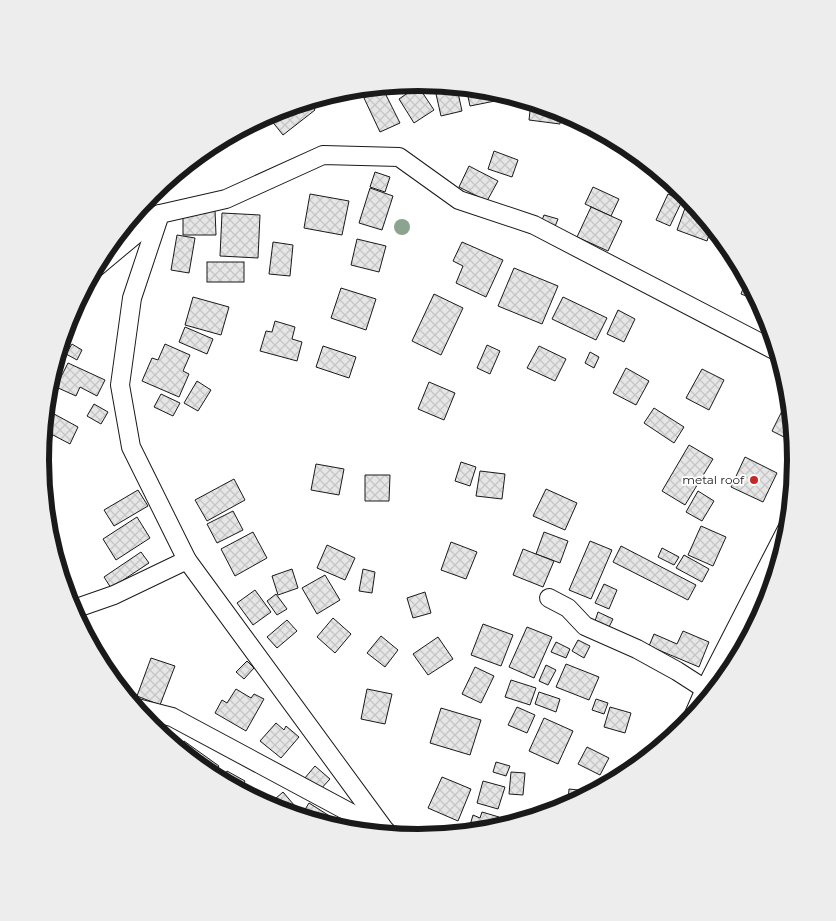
<svg xmlns="http://www.w3.org/2000/svg" width="836" height="921" viewBox="0 0 836 921" font-family="Montserrat,sans-serif">
	<style>
		.building { fill: url(#building-cross-hatch); stroke: #1a1a1a }
		.lines { fill: none; stroke-linecap: round; stroke-linejoin: round }
		.minor-casing { stroke: #1a1a1a; stroke-width: 20 }
		.minor { stroke: #fff; stroke-width: 18 }
		.tree { fill: #8aa48f }
		.poi-dot { fill: #c62828; stroke: #fff; stroke-width: 2 }
		.labels { text-anchor: middle; stroke-width: 4; stroke-linejoin: round; paint-order: stroke }
		.poi-label { font-size: 12px; fill: #1a1a1a; stroke: #fff; text-anchor: end }
		.rim { fill: none; stroke: #1a1a1a; stroke-width: 6 }
	</style>
	<defs>
		<pattern id="building-cross-hatch" width="8" height="8" patternUnits="userSpaceOnUse" patternTransform="scale(1.25)"><rect width="8" height="8" fill="#e6e6e6"/><path d="M0 0l8 8M0 8l8-8" fill="none" stroke="#c5c5c5"/></pattern>
	</defs>
	<rect width="100%" height="100%" fill="#fff"/>
	<g class="building">
		<path d="M418 86 434 110 414 123 399 99Z"/>
		<path d="M466 87 498 92 500 100 470 106Z"/>
		<path d="M457 88 462 111 441 116 436 94Z"/>
		<path d="M383 89 400 123 380 132 364 98Z"/>
		<path d="M308 101 315 110 283 135 267 115Z"/>
		<path d="M531 102 561 111 560 124 529 120Z"/>
		<path d="M494 151 518 160 512 177 488 169Z"/>
		<path d="M647 162 658 171 646 168Z"/>
		<path d="M469 166 498 181 487 201 459 187Z"/>
		<path d="M375 172 390 177 385 192 370 187Z"/>
		<path d="M593 187 619 199 611 216 585 204Z"/>
		<path d="M370 188 393 196 382 230 359 223Z"/>
		<path d="M310 194 349 201 342 235 304 228Z"/>
		<path d="M668 194 682 201 670 226 656 220Z"/>
		<path d="M688 200 692 202 712 226 707 241 677 230Z"/>
		<path d="M591 207 622 221 608 251 577 237Z"/>
		<path d="M183 210H215L216 235H183Z"/>
		<path d="M222 213 260 215 258 258 220 256Z"/>
		<path d="M544 215 558 219 554 229 540 225Z"/>
		<path d="M177 235 195 238 189 273 171 270Z"/>
		<path d="M357 239 386 246 379 272 351 265Z"/>
		<path d="M273 242 293 245 290 276 269 274Z"/>
		<path d="M462 242 503 260 486 297 456 283 463 266 453 261Z"/>
		<rect x="207" y="262" width="37" height="20"/>
		<path d="M514 268 558 286 542 324 498 306Z"/>
		<path d="M747 278 759 300V301L741 294Z"/>
		<path d="M341 288 376 299 366 330 331 318Z"/>
		<path d="M434 294 463 308 441 355 412 341Z"/>
		<path d="M193 297 229 307 221 335 185 325Z"/>
		<path d="M563 297 607 318 596 340 552 319Z"/>
		<path d="M618 310 635 319 624 342 607 334Z"/>
		<path d="M275 321 295 327 292 339 302 342 297 361 260 351 266 331 272 332Z"/>
		<path d="M185 327 213 339 207 354 179 342Z"/>
		<path d="M63 336 69 340 58 353Z"/>
		<path d="M72 344 82 350 77 360 66 354Z"/>
		<path d="M165 344 190 355 183 371 189 374 179 397 142 381 152 358 158 360Z"/>
		<path d="M487 345 500 351 490 374 477 368Z"/>
		<path d="M323 346 356 357 349 378 316 367Z"/>
		<path d="M539 346 566 359 555 381 527 368Z"/>
		<path d="M590 352 599 357 594 368 585 363Z"/>
		<path d="M56 357 63 362 50 379Z"/>
		<path d="M68 363 105 380 97 396 80 387 76 396 56 387Z"/>
		<path d="M626 368 649 381 636 405 613 393Z"/>
		<path d="M702 369 724 380 709 410 686 398Z"/>
		<path d="M197 381 211 390 198 411 184 403Z"/>
		<path d="M429 382 455 393 444 420 418 409Z"/>
		<path d="M161 394 180 403 173 416 154 407Z"/>
		<path d="M94 404 108 412 101 424 87 416Z"/>
		<path d="M785 405 791 407 794 442 772 431Z"/>
		<path d="M654 408 684 427 674 443 644 423Z"/>
		<path d="M45 409 78 427 70 444 53 435 40 459Z"/>
		<path d="M689 445 713 459 685 505 662 491Z"/>
		<path d="M745 457 777 473 763 502 731 487Z"/>
		<path d="M461 462 476 467 470 486 455 481Z"/>
		<path d="M316 464 344 469 339 495 311 490Z"/>
		<path d="M480 471 505 474 502 499 476 496Z"/>
		<path d="M365 475H390L389 501H365Z"/>
		<path d="M234 479 245 500 207 521 195 500Z"/>
		<path d="M546 489 577 503 565 530 533 516Z"/>
		<path d="M138 490 148 506 114 526 104 510Z"/>
		<path d="M698 491 714 501 702 521 686 512Z"/>
		<path d="M233 511 243 530 217 543 207 524Z"/>
		<path d="M137 517 150 538 116 560 103 539Z"/>
		<path d="M701 526 726 537 713 566 688 555Z"/>
		<path d="M253 532 267 558 235 576 221 549Z"/>
		<path d="M544 532 568 541 560 563 536 554Z"/>
		<path d="M590 541 612 550 591 599 569 590Z"/>
		<path d="M451 542 477 552 466 579 441 570Z"/>
		<path d="M327 545 355 558 345 580 317 568Z"/>
		<path d="M621 546 696 585 688 600 613 562Z"/>
		<path d="M662 548 679 557 674 565 658 557Z"/>
		<path d="M523 549 554 561 543 587 513 575Z"/>
		<path d="M141 552 149 563 111 588 104 577Z"/>
		<path d="M684 555 709 569 702 582 676 568Z"/>
		<path d="M292 569 298 588 278 595 272 576Z"/>
		<path d="M363 569 375 572 372 593 359 591Z"/>
		<path d="M325 575 340 600 317 614 302 588Z"/>
		<path d="M604 584 617 590 609 609 595 603Z"/>
		<path d="M255 590 271 612 253 625 237 603Z"/>
		<path d="M425 592 431 613 413 618 407 598Z"/>
		<path d="M276 594 287 609 277 615 267 601Z"/>
		<path d="M598 612 613 619 609 627 595 621Z"/>
		<path d="M333 618 351 634 335 653 317 637Z"/>
		<path d="M287 620 297 631 277 648 267 637Z"/>
		<path d="M483 624 513 635 501 666 471 655Z"/>
		<path d="M527 627 552 637 534 678 509 667Z"/>
		<path d="M683 631 709 642 699 667 649 646 654 634 677 644Z"/>
		<path d="M381 636 398 650 385 667 367 653Z"/>
		<path d="M438 637 453 659 428 675 413 654Z"/>
		<path d="M578 640 590 646 584 658 572 651Z"/>
		<path d="M556 642 570 649 566 658 551 652Z"/>
		<path d="M151 658 175 666 160 705 137 696Z"/>
		<path d="M247 661 254 668 244 679 236 672Z"/>
		<path d="M566 664 599 677 589 700 556 687Z"/>
		<path d="M546 665 556 670 548 685 539 681Z"/>
		<path d="M475 667 494 676 481 703 462 694Z"/>
		<path d="M511 680 536 688 530 705 505 697Z"/>
		<path d="M236 689 251 698 254 694 264 699 246 731 215 713 222 700 227 703Z"/>
		<path d="M367 689 392 694 385 724 361 719Z"/>
		<path d="M539 692 560 699 556 712 535 704Z"/>
		<path d="M596 699 608 703 604 714 592 710Z"/>
		<path d="M517 707 535 715 527 733 508 725Z"/>
		<path d="M610 707 631 713 625 733 604 727Z"/>
		<path d="M441 708 481 720 470 755 430 743Z"/>
		<path d="M544 718 573 731 558 764 529 751Z"/>
		<path d="M276 723 284 730 286 726 299 737 281 758 260 741Z"/>
		<path d="M184 741 219 766 211 777 178 750Z"/>
		<path d="M587 747 609 758 600 775 578 764Z"/>
		<path d="M496 762 510 766 506 776 493 772Z"/>
		<path d="M315 766 330 779 319 791 304 779Z"/>
		<path d="M227 771 245 781 240 792 221 782Z"/>
		<path d="M511 772 525 773 523 795 509 794Z"/>
		<path d="M442 777 471 789 458 821 428 808Z"/>
		<path d="M483 781 505 787 498 809 477 803Z"/>
		<path d="M569 789 597 792 576 802 568 801Z"/>
		<path d="M283 792 300 812 295 816 267 806Z"/>
		<path d="M309 803 336 820 325 826 301 816Z"/>
		<path d="M482 812 499 817 494 831 472 833 468 832 473 815 480 818Z"/>
		<path d="M437 831 444 836 432 837Z"/>
	</g>
	<g class="lines">
		<g class="minor-casing">
			<g id="minor">
				<path d="M94 269 160 214"/>
				<path d="M549 598 568 608 585 626 637 649 677 671 705 689 714 693"/>
				<path d="M71 610 114 595 187 560"/>
				<path d="M133 707 172 717 377 827"/>
				<path d="M692 719 705 689 790 523"/>
				<path d="M391 836 384 829 187 560 131 447 120 385 132 298 160 214 226 199 323 155 399 157 459 200 534 225 778 352"/>
			</g>
		</g>
		<use href="#minor" class="minor"/>
	</g>
	<circle class="tree" cx="402" cy="227" r="8"/>
	<circle class="poi-dot" cx="754" cy="480" r="5"/>
	<g class="labels">
		<g class="poi-label">
			<text x="744" y="484">metal roof</text>
		</g>
	</g>
	<path d="M0 0H836V921H0ZM49 460a369 369 0 1 1 738 0a369 369 0 1 1-738 0Z" fill="#ededed" fill-rule="evenodd"/>
	<path class="rim" d="M49 460a369 369 0 1 1 738 0a369 369 0 1 1-738 0Z"/>
</svg>
